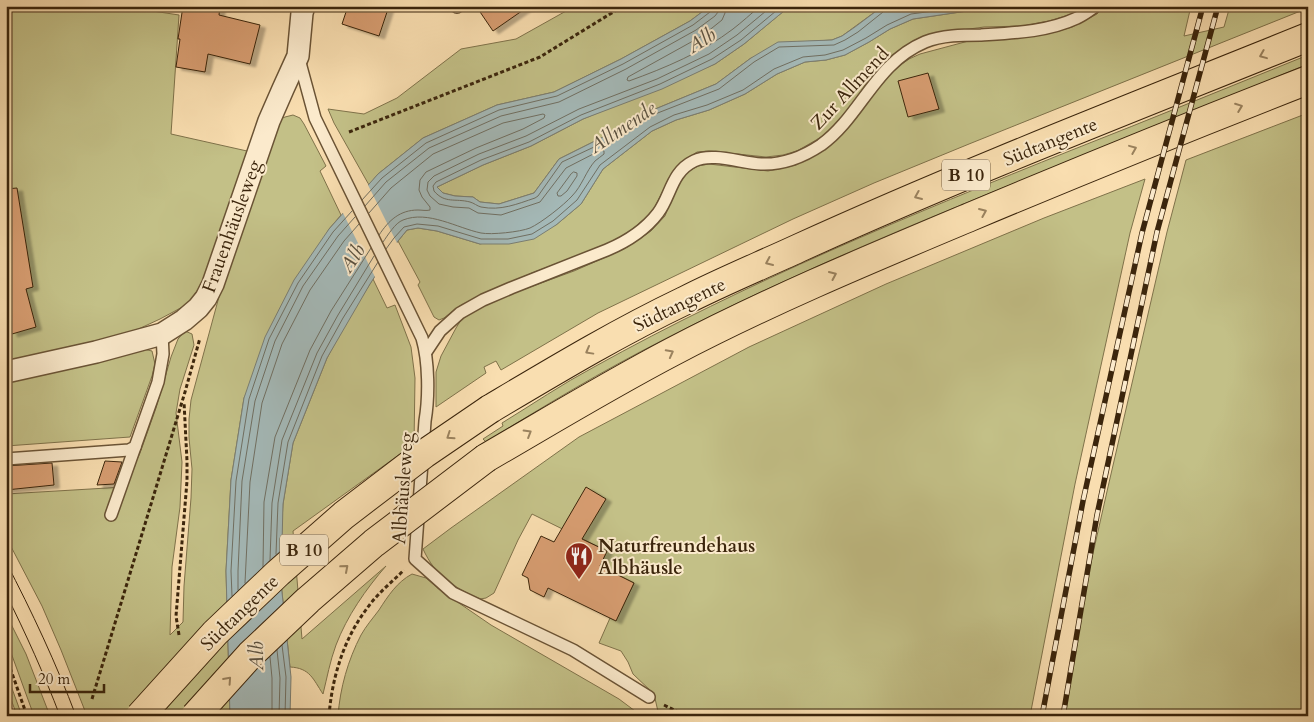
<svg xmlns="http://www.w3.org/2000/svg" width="1314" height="722" viewBox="0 0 1314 722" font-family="Cardo,serif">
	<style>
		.green { fill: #c3c087; stroke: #7f724a }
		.water { fill: #a4b9b8; stroke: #7a7e73 }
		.pier { fill: #f9deb0 }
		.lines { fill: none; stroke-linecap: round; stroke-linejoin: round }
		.shore { stroke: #706f62; stroke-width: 1 }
		.building { fill: #d79d71; stroke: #3b250c; filter: url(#shadow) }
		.lane-casing { stroke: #6a5335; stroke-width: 14 }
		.street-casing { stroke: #6a5335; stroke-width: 24 }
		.highway-casing { stroke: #3b250c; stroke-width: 30 }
		.path { stroke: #3b250c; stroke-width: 3; stroke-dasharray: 4 2.5; stroke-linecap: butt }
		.lane { stroke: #fbeacc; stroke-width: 11 }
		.street { stroke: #fbeacc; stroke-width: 21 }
		.highway { stroke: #f9deb0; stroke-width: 28 }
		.tram { stroke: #3b250c; stroke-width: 1 }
		.rail-casing { stroke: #3b250c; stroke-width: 5.5 }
		.rail { stroke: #fbeacc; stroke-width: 4; stroke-dasharray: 11; stroke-linecap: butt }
		.highway-bridge-casing { stroke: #3b250c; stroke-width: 30; stroke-linecap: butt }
		.highway-bridge { stroke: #f9deb0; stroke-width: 28 }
		.oneway { stroke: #9a825e }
		.labels { text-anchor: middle; stroke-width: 4; stroke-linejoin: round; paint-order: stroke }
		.shield { fill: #fbeacc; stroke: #756046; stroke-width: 1 }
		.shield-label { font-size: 18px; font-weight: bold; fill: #3b250c }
		.street-label { font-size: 19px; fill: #3b250c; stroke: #fbeacc }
		.poi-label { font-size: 19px; font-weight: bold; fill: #3b250c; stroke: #fbeacc; text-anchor: start }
		.water-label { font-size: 20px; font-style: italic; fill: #5a5140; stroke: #fbeacc }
	</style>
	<defs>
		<filter id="shadow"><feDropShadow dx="5.5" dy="3" stdDeviation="1" flood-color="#0004"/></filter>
	</defs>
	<rect width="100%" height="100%" fill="#f9deb0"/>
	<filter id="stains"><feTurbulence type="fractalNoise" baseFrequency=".004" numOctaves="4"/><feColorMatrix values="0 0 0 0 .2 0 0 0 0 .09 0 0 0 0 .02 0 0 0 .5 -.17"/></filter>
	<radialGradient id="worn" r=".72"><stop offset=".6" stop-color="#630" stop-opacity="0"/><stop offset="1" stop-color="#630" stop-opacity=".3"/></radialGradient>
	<g class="green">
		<path d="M6 6H133V8L179 15 171 134 247 151 242 173 201 285 188 304 160 319 132 332 79 347 6 364Z"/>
		<path d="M575 6H710L690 21 621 59 554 92 497 105 423 138 378 174 369 185 334 123 328 109 364 114 397 98 461 49 516 39Z"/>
		<path d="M790 6H883L842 36 832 40 799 42 751 58 716 84 648 112 607 135 559 159 534 193 499 204 480 202 473 197 455 196 443 193 437 187 483 165 531 146 583 119 715 64 744 44Z"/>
		<path d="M1001 6H1085L1075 13 1049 21 1023 26 984 27 940 33 901 51 881 66 868 80 857 98 837 122 823 136 797 151 783 155 766 157 709 151 697 152 683 162 669 179 652 212 628 233 613 242 532 273 480 296 461 305 444 318 439 320 434 317 418 285 420 282 398 241 407 230 418 228 437 231 480 244 556 225 581 204 603 169 652 131 676 120 709 110 745 94 777 74 805 62 826 60 845 55 869 42 890 29 913 19Z"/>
		<path d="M1105 6H1191L1184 36 1224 27 1230 6H1308V8L969 144 874 183 793 219 598 313 501 370 496 361 484 367 486 373 436 407V372L441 356 456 328 461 320 480 307 519 291 574 271 624 249 651 231 665 216 674 192 682 178 689 171 698 166 709 164 768 171 796 165 819 152 846 129 892 71 909 59 920 54 976 39 1055 32 1072 27 1097 14Z"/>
		<path d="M1308 55V64C1273 78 1238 94 1203 108 1021 181 838 250 663 340 602 371 544 406 486 442L483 439 503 426 502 423C533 404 562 384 594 367 747 282 910 215 1072 150 1151 119 1229 87 1308 55Z"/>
		<path d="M1308 113V716H1063L1087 580 1108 487 1167 232 1186 160Z"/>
		<path d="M293 115 300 118 304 124 326 166 320 171 341 215 329 229 244 398 231 480 226 571 230 716H87L61 650 42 606 6 537V494L124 487 140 453 156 408 171 357 178 339 185 331 192 334 194 345 180 389 176 413 182 462 180 507 172 567 170 635 183 622 184 586 191 498 192 469 189 438V419L191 400 220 293 278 120 285 117Z"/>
		<path d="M1145 179 1130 233 1075 484 1030 716H659L654 694 633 674 628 662 621 651 599 643 610 618 616 620 634 583 600 566 607 551 532 514 518 540 494 593 486 598 480 599C452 586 436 577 423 549L451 528 579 437 749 347 886 284 1044 218Z"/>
		<path d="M373 279 387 308 395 305 411 347 415 378 414 444 293 531 302 639 386 566C366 589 347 616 336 645 330 661 327 678 323 694 313 679 310 668 290 667L281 583 282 521 283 504 293 443 327 358 347 321Z"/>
		<path d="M143 349 152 351 155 364 152 376 130 437 6 446V381Z"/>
		<path d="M412 574 426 578 440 590 491 625 619 699 635 711 638 716H338C340 688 348 660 361 635 366 626 373 618 379 610 388 596 397 582 412 574Z"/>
		<path d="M6 614 26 654 50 716H34L6 639Z"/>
		<path d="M6 672 22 716H17L6 685Z"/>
	</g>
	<path class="water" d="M710 6H790L744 44 715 64 662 89 583 119 531 146 483 165 437 187 443 193 455 196 473 197 480 202 499 204 534 193 559 159 607 135 648 112 716 84 751 58 778 42 832 40 842 36 855 27 883 6H1001L913 19 890 29 869 42 845 55 826 60 805 62 777 74 745 94 709 110 676 120 652 131 603 169 581 204 556 225 534 239 509 244H480L437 231 418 228 407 230 398 241 370 284 327 358 293 443 283 504 281 583 291 677 290 716H230L226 571 231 480 244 398 265 337 294 280 329 229 378 174 423 138 497 105 554 92 621 59 690 21Z"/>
	<path class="pier" d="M367 183 398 245 376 279 342 211Z"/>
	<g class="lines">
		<g class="shore">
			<path d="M726 6 725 13 722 20 702 36 628 77 627 80 629 81C665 68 703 52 733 29 742 22 751 14 760 6"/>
			<path d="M782 6 741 40 712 59 660 84 581 115 529 142 481 160 436 182 433 186 434 191C445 204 455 198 470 202 474 203 477 206 481 207 501 211 517 204 535 198L538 196 562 162 609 140 650 116 719 89 754 62 779 47 834 45 845 40 858 32 883 12 885 6"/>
			<path d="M574 172 577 173V176L567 191 561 196H558L557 193 571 174Z"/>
			<path d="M362 200 382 178 426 143 499 110 557 96 623 64 693 25 710 12 712 6"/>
			<path d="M365 206 386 182 429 148 501 116 559 102 626 69 696 30 715 16 718 12V6"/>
			<path d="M369 213 391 188 433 154 503 123 543 114 545 115 544 118 523 129 476 148 426 172 420 180 419 190 422 197 430 207V210C426 211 422 210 418 210 400 210 389 220 379 235"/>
			<path d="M383 242C388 235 395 223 403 220 428 210 457 228 481 233 491 235 520 232 530 228 541 223 564 205 572 196 582 186 586 171 595 161 598 159 601 156 604 154V151L601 150 566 168 540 202 501 215 478 213 469 208 453 207 439 204 430 196 427 190 428 182 434 176 479 154 526 136 579 109 657 79 709 54 737 35 772 6"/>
			<path d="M386 249 394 238 404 227 417 224 438 226 481 239H508L532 234 553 221 577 200 600 165 650 127 674 115 707 105 743 90 774 69 803 57 825 55 843 50 866 38 887 25 911 14 972 6"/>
			<path d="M276 554 278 503 288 442 322 356 343 318 378 262"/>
			<path d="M270 560 272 503 282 440 317 353 338 315 374 256"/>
			<path d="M263 567 264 502 275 437 310 350 331 311 371 248"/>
			<path d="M245 583 250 482 262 403 282 344 310 290 344 241 359 224"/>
			<path d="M238 590V571L242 481 255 401 275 341 303 286 338 236 355 217"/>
			<path d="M232 596 231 571 236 481 249 399 269 339 298 283 333 232 352 211"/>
			<path d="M282 645 286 677 285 716"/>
			<path d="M277 650 280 678 279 716"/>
			<path d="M270 657 272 678V716"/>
		</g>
	</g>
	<g class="building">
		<path d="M183 6H220L219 15 260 25 250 64 208 54 205 72 176 67 180 39H178Z"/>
		<path d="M348 6H389L379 36 342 24Z"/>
		<path d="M476 6H529L493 31Z"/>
		<path d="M928 73 939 109 908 117 898 81Z"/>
		<path d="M17 188 33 287 26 289 36 327 12 334 6 313V189Z"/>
		<path d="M105 461 122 462 114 484 97 485Z"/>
		<path d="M52 463 54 485 6 490V466Z"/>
		<path d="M586 487 606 499 582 539 607 551 600 566 634 583 616 621 548 588 544 597 530 590 528 578 522 575 541 536 554 542Z"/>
	</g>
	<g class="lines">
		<g class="lane-casing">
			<g id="lane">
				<path d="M456 6 457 7"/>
				<path d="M299 59 315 118 422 338C429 362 429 397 425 421L415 559 453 593 573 650 649 697"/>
				<path d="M426 352 440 331 460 313 483 300 511 288 607 250C626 242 645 230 658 213 671 196 671 172 694 161 712 152 741 163 761 164 783 165 803 157 821 145 861 116 875 63 925 42 942 35 963 35 981 35 1013 33 1047 32 1077 18 1084 15 1090 10 1096 6"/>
				<path d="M6 459 129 450 135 447 158 382 163 354 162 334"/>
				<path d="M111 515 135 447"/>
			</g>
		</g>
		<g class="street-casing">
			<path id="street" d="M6 372 96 352 162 334 184 320 198 308 206 298 213 284 269 121 283 89 298 56 302 13 304 6"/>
		</g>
		<g class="highway-casing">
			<g id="highway">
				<path d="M490 409C554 371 617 333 684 301 721 282 760 266 799 248 966 172 1137 106 1308 37"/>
				<path d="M486 458C548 422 609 385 672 352 769 301 870 259 970 217 1082 170 1195 124 1308 80"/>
			</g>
		</g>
		<g class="path">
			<path d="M349 132 540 57 623 6"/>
			<path d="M179 635 176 616 187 481V461L184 402"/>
			<path d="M6 656 27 716"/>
			<path d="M92 699 185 392 200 338"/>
			<path d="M664 705 686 716"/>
			<path d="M329 716C332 677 344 638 368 607 378 593 392 582 404 570"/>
		</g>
		<use href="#lane" class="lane"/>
		<use href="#street" class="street"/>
		<use href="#highway" class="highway"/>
		<g class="tram">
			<path d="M6 562C32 612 56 663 76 716"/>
			<path d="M6 594C26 634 44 674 60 716"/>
		</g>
		<g class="rail-casing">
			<g id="rail">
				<path d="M1042 716 1083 501 1142 233 1203 6"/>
				<path d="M1063 716 1097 515 1157 232 1218 6"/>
			</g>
		</g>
		<use href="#rail" class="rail"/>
		<g class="highway-bridge-casing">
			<g id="highway-bridge">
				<path d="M140 716 215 633 278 573 344 515 424 454 490 409"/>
				<path d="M195 716 250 655 308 600 374 543 486 458"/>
			</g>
		</g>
		<use href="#highway-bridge" class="highway-bridge"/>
	</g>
	<defs><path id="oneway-chevron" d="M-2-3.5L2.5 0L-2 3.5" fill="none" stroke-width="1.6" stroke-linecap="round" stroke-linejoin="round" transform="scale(1.25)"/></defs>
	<g class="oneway">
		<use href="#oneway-chevron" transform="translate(1263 55) rotate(158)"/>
		<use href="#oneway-chevron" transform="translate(1239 107) rotate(-21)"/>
		<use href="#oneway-chevron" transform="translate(1133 149) rotate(-22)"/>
		<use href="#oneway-chevron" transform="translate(918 196) rotate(157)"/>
		<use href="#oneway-chevron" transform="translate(983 212) rotate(-23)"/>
		<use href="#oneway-chevron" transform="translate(769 262) rotate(156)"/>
		<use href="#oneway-chevron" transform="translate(833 275) rotate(-24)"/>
		<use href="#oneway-chevron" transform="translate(589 351) rotate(151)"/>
		<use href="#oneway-chevron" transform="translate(670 353) rotate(-28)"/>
		<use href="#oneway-chevron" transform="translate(528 433) rotate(-31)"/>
		<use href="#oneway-chevron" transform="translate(450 436) rotate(146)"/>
		<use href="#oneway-chevron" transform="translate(345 568) rotate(-41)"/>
		<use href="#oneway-chevron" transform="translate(228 680) rotate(-48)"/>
	</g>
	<defs>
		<g id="restaurant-pin" transform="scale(1.4375)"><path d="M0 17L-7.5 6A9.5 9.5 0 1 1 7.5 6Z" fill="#8f2418" stroke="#fbeacc"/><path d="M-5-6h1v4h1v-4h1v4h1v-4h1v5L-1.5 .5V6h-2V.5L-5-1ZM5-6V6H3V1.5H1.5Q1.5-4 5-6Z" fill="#fff"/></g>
	</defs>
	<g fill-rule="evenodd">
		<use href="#restaurant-pin" x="579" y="556"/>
	</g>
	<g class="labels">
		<g class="shield">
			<rect x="942" y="159.5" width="48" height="31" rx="4"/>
			<rect x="280" y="534.5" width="48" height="31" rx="4"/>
		</g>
		<g class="shield-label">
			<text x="966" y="181">B 10</text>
			<text x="304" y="556">B 10</text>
		</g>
		<g class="street-label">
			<text transform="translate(849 88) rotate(-47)" y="7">Zur Allmend</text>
			<text transform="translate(1050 141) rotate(-22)" y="7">Südtangente</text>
			<text transform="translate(231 226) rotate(-70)" y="7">Frauenhäusleweg</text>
			<text transform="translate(679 304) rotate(-26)" y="7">Südtangente</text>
			<text transform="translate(402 488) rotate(-86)" y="7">Albhäusleweg</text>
			<text transform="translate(239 612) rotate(-44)" y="7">Südtangente</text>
		</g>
		<g class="poi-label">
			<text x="598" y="552">Naturfreundehaus<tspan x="598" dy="22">Albhäusle</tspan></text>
		</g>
		<g class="water-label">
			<text transform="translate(701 40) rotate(-32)" y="7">Alb</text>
			<text transform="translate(622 127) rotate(-34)" y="7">Allmende</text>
			<text transform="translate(352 258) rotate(-57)" y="7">Alb</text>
			<text transform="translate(256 656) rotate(-91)" y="7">Alb</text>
		</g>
	</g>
	<rect width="1314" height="722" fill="none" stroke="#f9deb0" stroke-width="25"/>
	<rect x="8" y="8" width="1299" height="707" fill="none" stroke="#3b250c" stroke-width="2.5"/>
	<rect x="12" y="12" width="1289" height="697" fill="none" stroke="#3b250c"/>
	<path d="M30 684v8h74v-8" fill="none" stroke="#3b250c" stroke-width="2.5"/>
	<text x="38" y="684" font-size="15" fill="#3b250c" stroke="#fbeacc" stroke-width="4" paint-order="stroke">20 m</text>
	<rect width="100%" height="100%" filter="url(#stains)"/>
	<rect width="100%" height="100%" fill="url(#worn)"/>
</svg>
